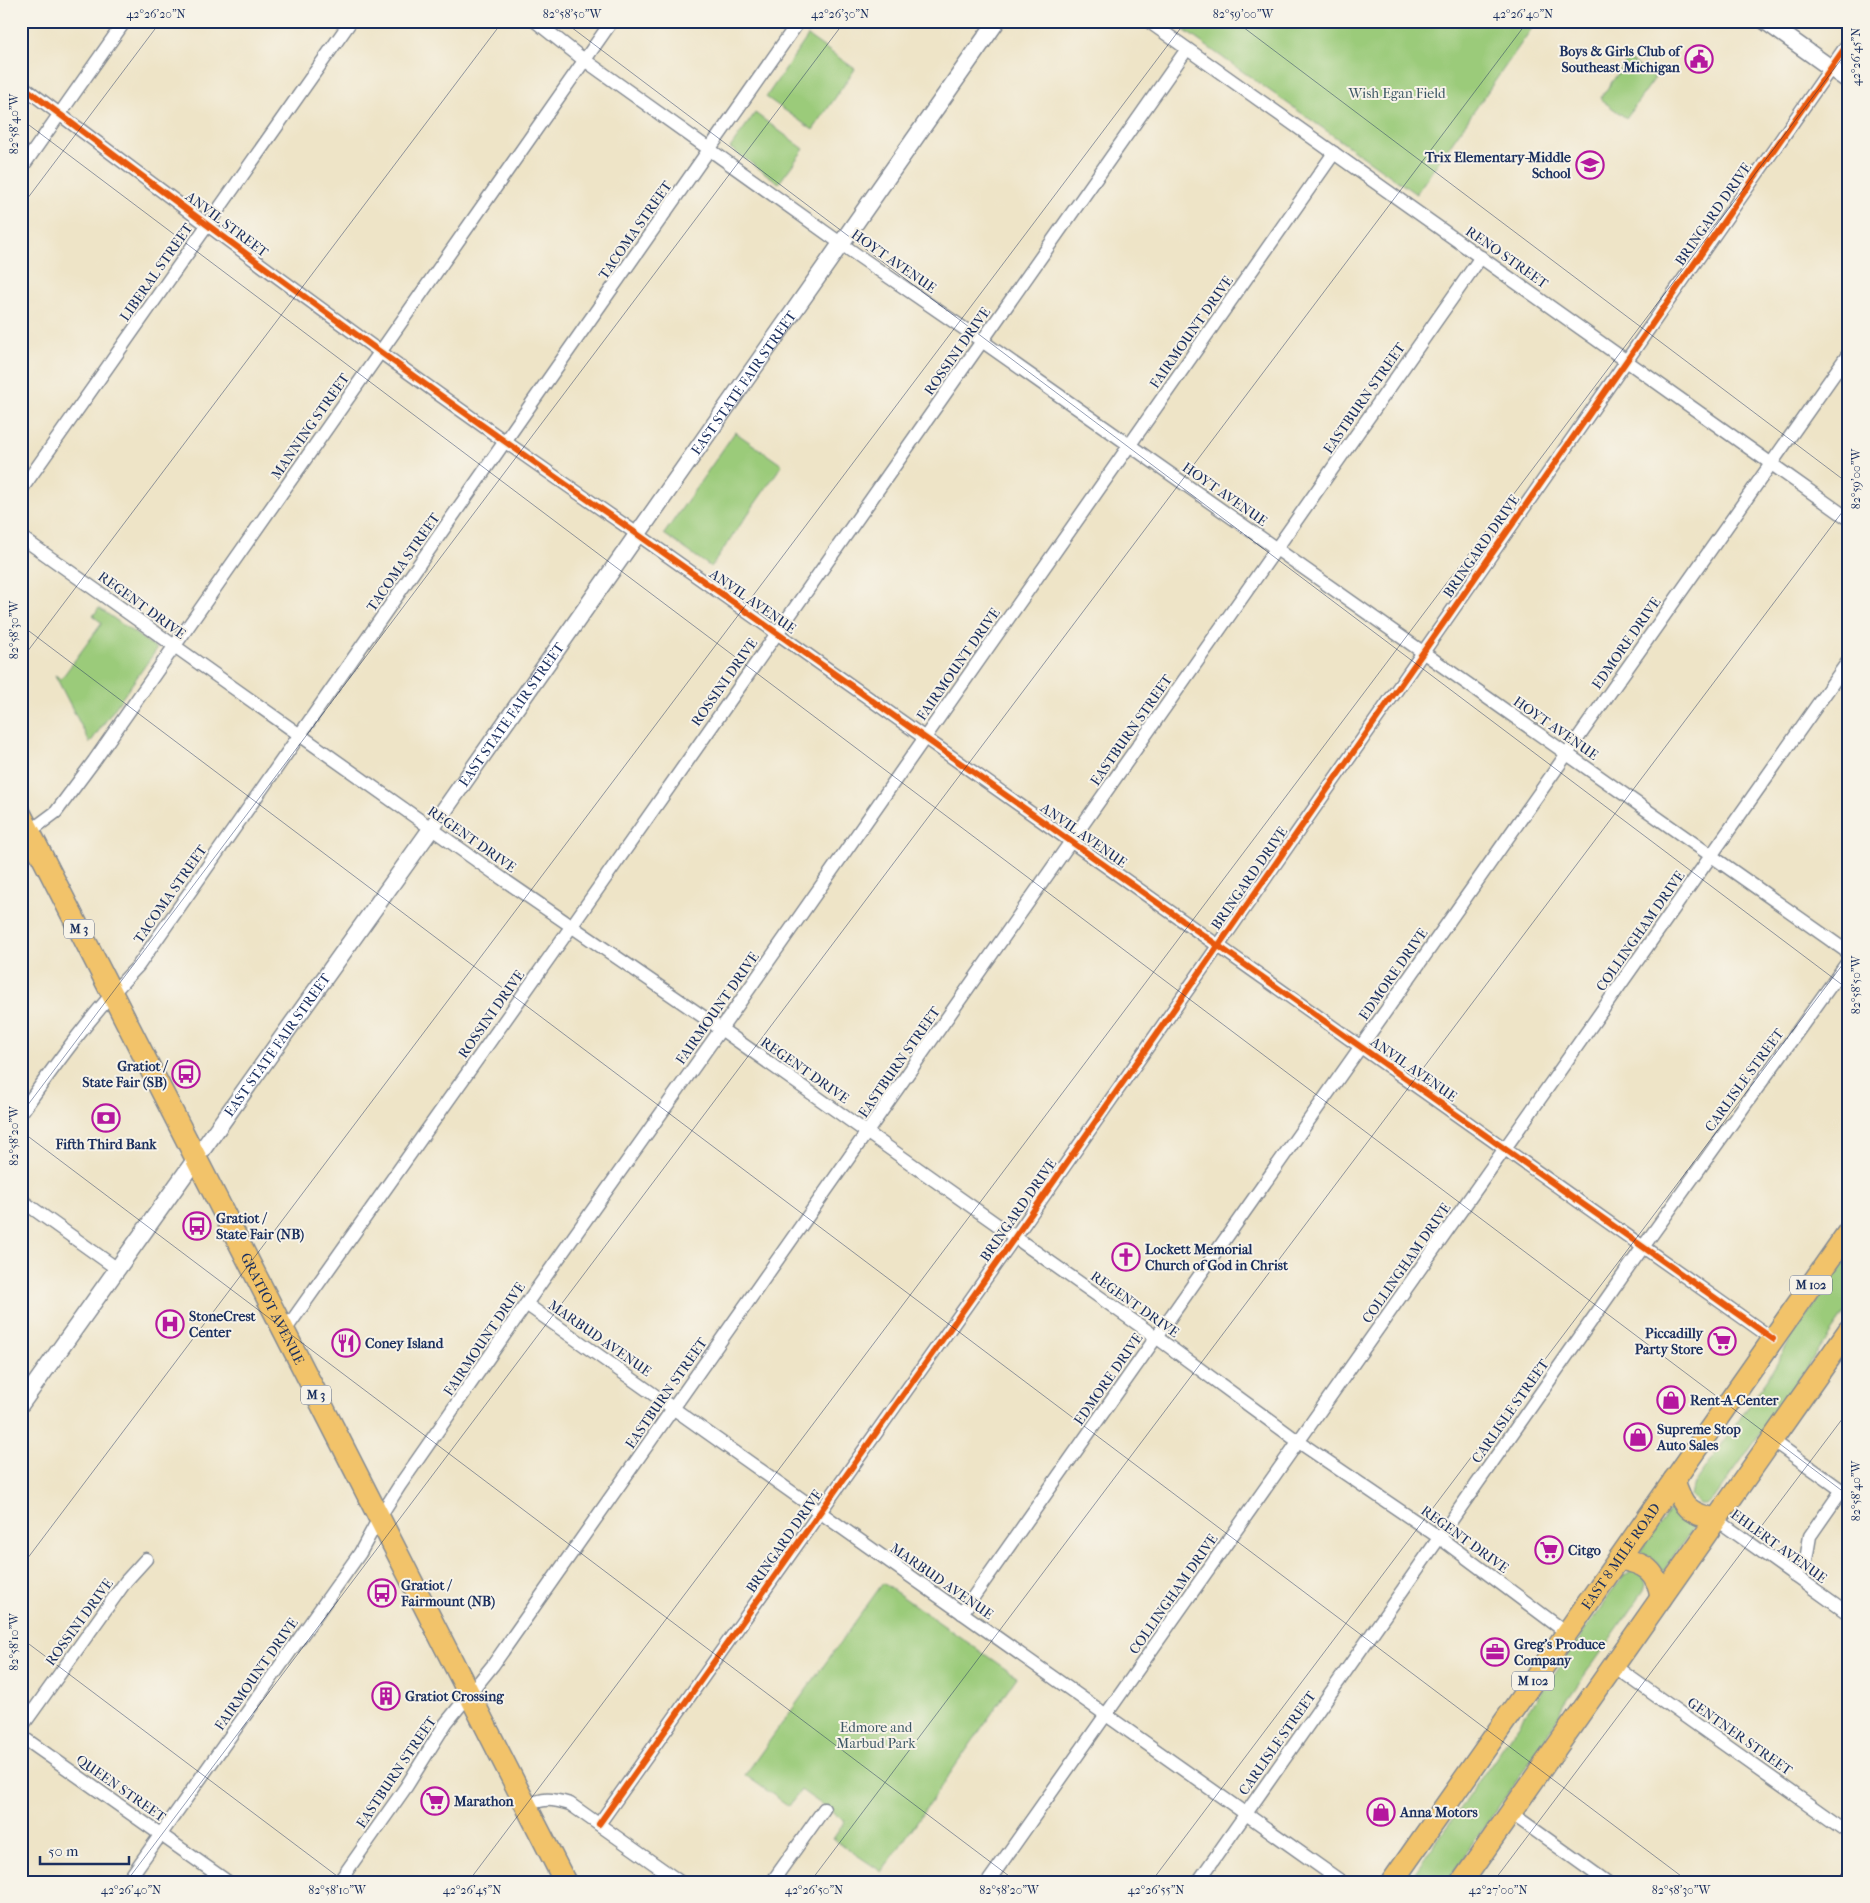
<svg xmlns="http://www.w3.org/2000/svg" width="1870" height="1903" viewBox="0 0 1870 1903" font-family="'IM FELL French Canon',serif">
	<style>
		.green { fill: #9bcb7a; stroke: #5b7d6c }
		.lines { fill: none; stroke-linecap: round; stroke-linejoin: round }
		.minor-casing { stroke: #848a92; stroke-width: 15 }
		.tertiary-casing { stroke: #848a92; stroke-width: 19 }
		.primary-casing { stroke: #848a92; stroke-width: 24 }
		.trunk-casing { stroke: #848a92; stroke-width: 24 }
		.minor { stroke: #fff; stroke-width: 12 }
		.tertiary { stroke: #fff; stroke-width: 16 }
		.primary { stroke: #f2c36a; stroke-width: 21 }
		.trunk { stroke: #f2c36a; stroke-width: 21 }
		.cycleway-casing { stroke: #f7f3e8; stroke-width: 9 }
		.cycleway { stroke: #e8590c; stroke-width: 6 }
		.ticks { fill: none; stroke: #1b2f5e; stroke-width: 1; stroke-opacity: 0.45 }
		.labels { text-anchor: middle; stroke-width: 4; stroke-linejoin: round; paint-order: stroke }
		.shield { fill: #f7f3e8; stroke: #5d6a87; stroke-width: 1 }
		.shield-label { font-size: 12px; font-weight: bold; fill: #1b2f5e }
		.poi-label { font-size: 14px; font-weight: bold; fill: #1b2f5e; stroke: #f7f3e8; text-anchor: start }
		.park-label { font-size: 14px; fill: #3b5665; stroke: #f7f3e8 }
		.street-label { font-size: 14px; fill: #1b2f5e; stroke: #f7f3e8 }
		.neatline { fill: none; stroke: #1b2f5e; stroke-width: 2 }
		.ticks-label { font-size: 12px; text-anchor: middle; fill: #1b2f5e }
	</style>
	<rect width="100%" height="100%" fill="#f7f3e8"/>
	<filter id="ink" filterUnits="userSpaceOnUse"><feTurbulence type="fractalNoise" baseFrequency=".02" numOctaves="2"/><feDisplacementMap in="SourceGraphic" scale="10" xChannelSelector="R" yChannelSelector="G"/><feConvolveMatrix kernelMatrix="1 2 1 2 8 2 1 2 1" color-interpolation-filters="sRGB"/></filter>
	<filter id="wash" filterUnits="userSpaceOnUse"><feTurbulence type="fractalNoise" baseFrequency=".0096" numOctaves="4" result="noise"/><feDisplacementMap in="SourceGraphic" scale="20" xChannelSelector="R" yChannelSelector="G"/><feGaussianBlur stdDeviation="1.12" result="paint"/><feColorMatrix in="noise" values="0 0 0 0 0 0 0 0 0 0 0 0 0 0 0 0 0 1.4 0 .05"/><feComposite in="paint" operator="in"/></filter>
	<g filter="url(#wash)">
		<rect width="100%" height="100%" fill="#eee4c7"/>
		<g class="green">
			<path d="M1171 21H1537L1416 194Z"/>
			<path d="M808 36 855 69 813 130 766 97Z"/>
			<path d="M1628 59 1655 78 1626 118 1600 99Z"/>
			<path d="M755 113 804 149 779 183 730 148Z"/>
			<path d="M735 432 782 465 711 567 664 534Z"/>
			<path d="M99 608 157 649 90 743 55 675 61 679 102 623 93 616Z"/>
			<path d="M1849 1255V1307L1714 1499 1706 1505H1700L1691 1496 1693 1486 1768 1378 1791 1338Z"/>
			<path d="M1673 1505 1696 1524 1663 1571 1653 1559 1640 1551Z"/>
			<path d="M1633 1570 1644 1577 1646 1584 1644 1590 1565 1703 1548 1736 1446 1882H1408L1623 1576Z"/>
			<path d="M883 1583 1017 1677 882 1872 833 1839 845 1821 801 1790 789 1806 745 1775Z"/>
		</g>
	</g>
	<g filter="url(#ink)">
		<g class="lines">
			<g class="minor-casing">
				<g id="minor">
					<path d="M535 21 579 56 857 255 982 341 1849 953"/>
					<path d="M1148 21 1849 519"/>
					<path d="M21 85C219 235 418 383 623 524L1773 1339"/>
					<path d="M21 169 125 21"/>
					<path d="M21 490 351 21"/>
					<path d="M21 537 497 875 721 1029 879 1141 1156 1337 1299 1442 1440 1538 1567 1633"/>
					<path d="M25 835 56 812 94 761 612 21"/>
					<path d="M21 1113C58 1061 94 1011 138 966L799 21"/>
					<path d="M21 1200 116 1268"/>
					<path d="M526 1304 1342 1882"/>
					<path d="M284 1332 571 927 1187 49"/>
					<path d="M1772 1440 1847 1494"/>
					<path d="M1716 1519 1849 1614"/>
					<path d="M1794 1575 1806 1560 1810 1536 1842 1490"/>
					<path d="M962 1613 1849 353"/>
					<path d="M1614 1666 1849 1833"/>
					<path d="M21 1728 126 1581 146 1559"/>
					<path d="M21 1736 228 1882"/>
					<path d="M525 1806C544 1798 550 1798 570 1804L680 1882"/>
					<path d="M1511 1813 1607 1882"/>
					<path d="M599 1824 1015 1237 1849 42"/>
					<path d="M127 1882 360 1553 379 1518 400 1485 526 1304 721 1029 1334 153"/>
					<path d="M339 1882 406 1787 446 1723 493 1665 1481 257"/>
					<path d="M772 1882 824 1809"/>
					<path d="M988 1882 1849 660"/>
					<path d="M1198 1882 1643 1247 1849 960"/>
				</g>
			</g>
			<g class="tertiary-casing">
				<g id="tertiary">
					<path d="M1765 21 1849 81"/>
					<path id="s1" d="M21 1404 431 829 997 21"/>
				</g>
			</g>
			<g class="primary-casing">
				<g id="primary">
					<path id="s2" d="M21 815 565 1882"/>
				</g>
			</g>
			<g class="trunk-casing">
				<g id="trunk">
					<path d="M1674 1480C1682 1507 1689 1514 1716 1519"/>
					<path d="M1619 1559C1646 1563 1657 1571 1661 1598"/>
					<path id="s3" d="M1392 1882 1849 1231"/>
					<path d="M1462 1882 1849 1330"/>
				</g>
			</g>
			<use href="#minor" class="minor"/>
			<use href="#tertiary" class="tertiary"/>
			<use href="#primary" class="primary"/>
			<use href="#trunk" class="trunk"/>
			<g class="cycleway-casing">
				<g id="cycleway">
					<path d="M21 85C219 235 418 383 623 524L1773 1339"/>
					<path d="M599 1824 1015 1237 1849 42"/>
				</g>
			</g>
			<use href="#cycleway" class="cycleway"/>
		</g>
	</g>
	<path class="ticks" d="M563 21 1849 990M1235 21 1849 484M21 119 1849 1496M21 207 161 21M21 625 1689 1882M21 660 503 21M21 1114 845 21M21 1131 1017 1882M21 1567 1186 21M21 1638 345 1882M126 1882 1528 21M468 1882 1849 49M810 1882 1849 503M1151 1882 1849 956M1493 1882 1849 1410M1835 1882 1849 1863"/>
	<defs>
		<g id="civic-ring" transform="scale(1.4375)"><circle r="9.5" fill="#f7f3e8" stroke="#b5179e" stroke-width="1.5"/><path d="M-.6-6.5H3V-4.5H.6V-3L4-1V1h2V6H-6V1h2V-1L-.6-3ZM-1.2 2.5V6h2.4V2.5Z" fill="#b5179e"/></g>
		<g id="school-ring" transform="scale(1.4375)"><circle r="9.5" fill="#f7f3e8" stroke="#b5179e" stroke-width="1.5"/><path d="M0-5L7-2L0 1L-7-2ZM-4 1L0 2.5L4 1V4Q0 6-4 4Z" fill="#b5179e"/></g>
		<g id="bus-ring" transform="scale(1.4375)"><circle r="9.5" fill="#f7f3e8" stroke="#b5179e" stroke-width="1.5"/><path d="M-5-6H5V4H4V6H2V4H-2V6H-4V4H-5ZM-3.5-4V0h7V-4ZM-3.5 1.2v1.5H-2V1.2ZM2 1.2v1.5H3.5V1.2Z" fill="#b5179e"/></g>
		<g id="bank-ring" transform="scale(1.4375)"><circle r="9.5" fill="#f7f3e8" stroke="#b5179e" stroke-width="1.5"/><path d="M-6-4H6V4H-6ZM0-2.3a2.3 2.3 0 1 0 0 4.6a2.3 2.3 0 1 0 0-4.6Z" fill="#b5179e"/></g>
		<g id="church-ring" transform="scale(1.4375)"><circle r="9.5" fill="#f7f3e8" stroke="#b5179e" stroke-width="1.5"/><path d="M-1.2-6h2.4v3.5h3.3v2.4h-3.3V6h-2.4V-.1h-3.3v-2.4h3.3Z" fill="#b5179e"/></g>
		<g id="hospital-ring" transform="scale(1.4375)"><circle r="9.5" fill="#f7f3e8" stroke="#b5179e" stroke-width="1.5"/><path d="M-5-5h3v3.5h4V-5h3V5h-3V1.5h-4V5h-3Z" fill="#b5179e"/></g>
		<g id="supermarket-ring" transform="scale(1.4375)"><circle r="9.5" fill="#f7f3e8" stroke="#b5179e" stroke-width="1.5"/><path d="M-6-5.5h2.5l.6 2H6L4.5 2H-2.5L-4.4-4H-6ZM-1.5 3.2a1.3 1.3 0 1 0 .1 0ZM3 3.2a1.3 1.3 0 1 0 .1 0Z" fill="#b5179e"/></g>
		<g id="restaurant-ring" transform="scale(1.4375)"><circle r="9.5" fill="#f7f3e8" stroke="#b5179e" stroke-width="1.5"/><path d="M-5-6h1v4h1v-4h1v4h1v-4h1v5L-1.5 .5V6h-2V.5L-5-1ZM5-6V6H3V1.5H1.5Q1.5-4 5-6Z" fill="#b5179e"/></g>
		<g id="shop-ring" transform="scale(1.4375)"><circle r="9.5" fill="#f7f3e8" stroke="#b5179e" stroke-width="1.5"/><path d="M-5-2.5h2.3a2.7 3.5 0 0 1 5.4 0H5L5.5 6h-11ZM-1.5-2.5h3a1.5 2.3 0 0 0-3 0Z" fill="#b5179e"/></g>
		<g id="office-ring" transform="scale(1.4375)"><circle r="9.5" fill="#f7f3e8" stroke="#b5179e" stroke-width="1.5"/><path d="M-6-3h4V-5.5h4V-3h4V5H-6ZM-1-4.5V-3h2v-1.5ZM-6 0V1H6V0Z" fill="#b5179e"/></g>
		<g id="building-ring" transform="scale(1.4375)"><circle r="9.5" fill="#f7f3e8" stroke="#b5179e" stroke-width="1.5"/><path d="M-4-6H4V6H1V3H-1V6H-4ZM-2.5-4.3h1.7v1.8h-1.7ZM.8-4.3h1.7v1.8H.8ZM-2.5-1h1.7V.8h-1.7ZM.8-1h1.7V.8H.8Z" fill="#b5179e"/></g>
	</defs>
	<g fill-rule="evenodd">
		<use href="#civic-ring" x="1699" y="59"/>
		<use href="#school-ring" x="1590" y="165"/>
		<use href="#bus-ring" x="186" y="1074"/>
		<use href="#bank-ring" x="106" y="1118"/>
		<use href="#bus-ring" x="197" y="1226"/>
		<use href="#church-ring" x="1126" y="1257"/>
		<use href="#hospital-ring" x="170" y="1324"/>
		<use href="#supermarket-ring" x="1722" y="1341"/>
		<use href="#restaurant-ring" x="346" y="1343"/>
		<use href="#shop-ring" x="1671" y="1400"/>
		<use href="#shop-ring" x="1638" y="1437"/>
		<use href="#supermarket-ring" x="1549" y="1550"/>
		<use href="#bus-ring" x="382" y="1593"/>
		<use href="#office-ring" x="1495" y="1652"/>
		<use href="#building-ring" x="386" y="1696"/>
		<use href="#supermarket-ring" x="435" y="1801"/>
		<use href="#shop-ring" x="1381" y="1812"/>
	</g>
	<g class="labels">
		<g class="shield">
			<rect x="64" y="919.5" width="30" height="19" rx="4"/>
			<rect x="1790" y="1275.5" width="42" height="19" rx="4"/>
			<rect x="301" y="1385.5" width="30" height="19" rx="4"/>
			<rect x="1512" y="1671.5" width="42" height="19" rx="4"/>
		</g>
		<g class="shield-label">
			<text x="79" y="933">M 3</text>
			<text x="1811" y="1289">M 102</text>
			<text x="316" y="1399">M 3</text>
			<text x="1533" y="1685">M 102</text>
		</g>
		<g class="poi-label">
			<text x="1680" y="56" text-anchor="end">Boys &amp; Girls Club of<tspan x="1680" dy="16">Southeast Michigan</tspan></text>
			<text x="1571" y="162" text-anchor="end">Trix Elementary-Middle<tspan x="1571" dy="16">School</tspan></text>
			<text x="167" y="1071" text-anchor="end">Gratiot /<tspan x="167" dy="16">State Fair (SB)</tspan></text>
			<text x="106" y="1149" text-anchor="middle">Fifth Third Bank</text>
			<text x="216" y="1223">Gratiot /<tspan x="216" dy="16">State Fair (NB)</tspan></text>
			<text x="1145" y="1254">Lockett Memorial<tspan x="1145" dy="16">Church of God in Christ</tspan></text>
			<text x="189" y="1321">StoneCrest<tspan x="189" dy="16">Center</tspan></text>
			<text x="1703" y="1338" text-anchor="end">Piccadilly<tspan x="1703" dy="16">Party Store</tspan></text>
			<text x="365" y="1348">Coney Island</text>
			<text x="1690" y="1405">Rent-A-Center</text>
			<text x="1657" y="1434">Supreme Stop<tspan x="1657" dy="16">Auto Sales</tspan></text>
			<text x="1568" y="1555">Citgo</text>
			<text x="401" y="1590">Gratiot /<tspan x="401" dy="16">Fairmount (NB)</tspan></text>
			<text x="1514" y="1649">Greg's Produce<tspan x="1514" dy="16">Company</tspan></text>
			<text x="405" y="1701">Gratiot Crossing</text>
			<text x="454" y="1806">Marathon</text>
			<text x="1400" y="1817">Anna Motors</text>
		</g>
		<g class="park-label">
			<text x="1397" y="98">Wish Egan Field</text>
			<text x="876" y="1732">Edmore and<tspan x="876" dy="16">Marbud Park</tspan></text>
		</g>
		<g class="street-label">
			<text transform="translate(1713 214) rotate(-55)" y="5">BRINGARD DRIVE</text>
			<text transform="translate(227 224) rotate(37)" y="5">ANVIL STREET</text>
			<text transform="translate(635 230) rotate(-55)" y="5">TACOMA STREET</text>
			<text transform="translate(1507 257) rotate(35)" y="5">RENO STREET</text>
			<text transform="translate(894 261) rotate(35)" y="5">HOYT AVENUE</text>
			<text transform="translate(156 272) rotate(-55)" y="5">LIBERAL STREET</text>
			<text transform="translate(1191 332) rotate(-55)" y="5">FAIRMOUNT DRIVE</text>
			<text transform="translate(957 351) rotate(-55)" y="5">ROSSINI DRIVE</text>
			<text dy="5" stroke="none"><textPath href="#s1" startOffset="1251">EAST STATE FAIR STREET</textPath></text>
			<text transform="translate(1364 398) rotate(-55)" y="5">EASTBURN STREET</text>
			<text transform="translate(310 426) rotate(-55)" y="5">MANNING STREET</text>
			<text transform="translate(1225 494) rotate(35)" y="5">HOYT AVENUE</text>
			<text transform="translate(1481 546) rotate(-55)" y="5">BRINGARD DRIVE</text>
			<text transform="translate(403 562) rotate(-55)" y="5">TACOMA STREET</text>
			<text transform="translate(753 601) rotate(35)" y="5">ANVIL AVENUE</text>
			<text transform="translate(142 605) rotate(36)" y="5">REGENT DRIVE</text>
			<text transform="translate(1626 643) rotate(-55)" y="5">EDMORE DRIVE</text>
			<text transform="translate(958 664) rotate(-55)" y="5">FAIRMOUNT DRIVE</text>
			<text transform="translate(724 682) rotate(-55)" y="5">ROSSINI DRIVE</text>
			<text dy="5" stroke="none"><textPath href="#s1" startOffset="846">EAST STATE FAIR STREET</textPath></text>
			<text transform="translate(1556 728) rotate(35)" y="5">HOYT AVENUE</text>
			<text transform="translate(1131 730) rotate(-55)" y="5">EASTBURN STREET</text>
			<text transform="translate(1084 835) rotate(35)" y="5">ANVIL AVENUE</text>
			<text transform="translate(472 839) rotate(35)" y="5">REGENT DRIVE</text>
			<text transform="translate(1249 878) rotate(-55)" y="5">BRINGARD DRIVE</text>
			<text transform="translate(170 894) rotate(-55)" y="5">TACOMA STREET</text>
			<text transform="translate(1640 931) rotate(-55)" y="5">COLLINGHAM DRIVE</text>
			<text transform="translate(1393 974) rotate(-55)" y="5">EDMORE DRIVE</text>
			<text transform="translate(717 1008) rotate(-55)" y="5">FAIRMOUNT DRIVE</text>
			<text transform="translate(491 1014) rotate(-55)" y="5">ROSSINI DRIVE</text>
			<text dy="5" stroke="none"><textPath href="#s1" startOffset="441">EAST STATE FAIR STREET</textPath></text>
			<text transform="translate(899 1062) rotate(-55)" y="5">EASTBURN STREET</text>
			<text transform="translate(1414 1069) rotate(35)" y="5">ANVIL AVENUE</text>
			<text transform="translate(805 1070) rotate(35)" y="5">REGENT DRIVE</text>
			<text transform="translate(1744 1080) rotate(-54)" y="5">CARLISLE STREET</text>
			<text transform="translate(1018 1210) rotate(-55)" y="5">BRINGARD DRIVE</text>
			<text transform="translate(1406 1263) rotate(-55)" y="5">COLLINGHAM DRIVE</text>
			<text transform="translate(1135 1304) rotate(35)" y="5">REGENT DRIVE</text>
			<text dy="5" stroke="none"><textPath href="#s2" startOffset="554">GRATIOT AVENUE</textPath></text>
			<text transform="translate(600 1338) rotate(35)" y="5">MARBUD AVENUE</text>
			<text transform="translate(484 1339) rotate(-56)" y="5">FAIRMOUNT DRIVE</text>
			<text transform="translate(1108 1379) rotate(-55)" y="5">EDMORE DRIVE</text>
			<text transform="translate(666 1393) rotate(-55)" y="5">EASTBURN STREET</text>
			<text transform="translate(1510 1411) rotate(-55)" y="5">CARLISLE STREET</text>
			<text transform="translate(1465 1539) rotate(36)" y="5">REGENT DRIVE</text>
			<text transform="translate(784 1541) rotate(-55)" y="5">BRINGARD DRIVE</text>
			<text transform="translate(1779 1546) rotate(36)" y="5">EHLERT AVENUE</text>
			<text dy="5" stroke="none"><textPath href="#s3" startOffset="398">EAST 8 MILE ROAD</textPath></text>
			<text transform="translate(942 1581) rotate(35)" y="5">MARBUD AVENUE</text>
			<text transform="translate(1173 1594) rotate(-55)" y="5">COLLINGHAM DRIVE</text>
			<text transform="translate(79 1622) rotate(-54)" y="5">ROSSINI DRIVE</text>
			<text transform="translate(256 1674) rotate(-55)" y="5">FAIRMOUNT DRIVE</text>
			<text transform="translate(1740 1736) rotate(35)" y="5">GENTNER STREET</text>
			<text transform="translate(1277 1743) rotate(-55)" y="5">CARLISLE STREET</text>
			<text transform="translate(396 1772) rotate(-56)" y="5">EASTBURN STREET</text>
			<text transform="translate(121 1788) rotate(35)" y="5">QUEEN STREET</text>
		</g>
	</g>
	<rect width="1870" height="1903" fill="none" stroke="#f7f3e8" stroke-width="55"/>
	<path d="M40 1856v8h89v-8" fill="none" stroke="#1b2f5e" stroke-width="2.5"/>
	<text x="48" y="1856" font-size="15" fill="#1b2f5e" stroke="#f7f3e8" stroke-width="4" paint-order="stroke">50 m</text>
	<rect x="28" y="28" width="1814" height="1848" class="neatline"/>
	<g class="ticks-label">
		<text x="156" y="18">42°26'20"N</text>
		<text x="572" y="18">82°58'50"W</text>
		<text x="840" y="18">42°26'30"N</text>
		<text x="1243" y="18">82°59'00"W</text>
		<text x="1523" y="18">42°26'40"N</text>
		<text transform="translate(1856 57) rotate(-90)" y="4">42°26'45"N</text>
		<text transform="translate(14 124) rotate(-90)" y="4">82°58'40"W</text>
		<text transform="translate(1856 479) rotate(-90)" y="4">82°59'00"W</text>
		<text transform="translate(14 630) rotate(-90)" y="4">82°58'30"W</text>
		<text transform="translate(1856 985) rotate(-90)" y="4">82°58'50"W</text>
		<text transform="translate(14 1136) rotate(-90)" y="4">82°58'20"W</text>
		<text transform="translate(1856 1491) rotate(-90)" y="4">82°58'40"W</text>
		<text transform="translate(14 1642) rotate(-90)" y="4">82°58'10"W</text>
		<text x="131" y="1894">42°26'40"N</text>
		<text x="337" y="1894">82°58'10"W</text>
		<text x="472" y="1894">42°26'45"N</text>
		<text x="814" y="1894">42°26'50"N</text>
		<text x="1009" y="1894">82°58'20"W</text>
		<text x="1156" y="1894">42°26'55"N</text>
		<text x="1498" y="1894">42°27'00"N</text>
		<text x="1681" y="1894">82°58'30"W</text>
	</g>
</svg>
